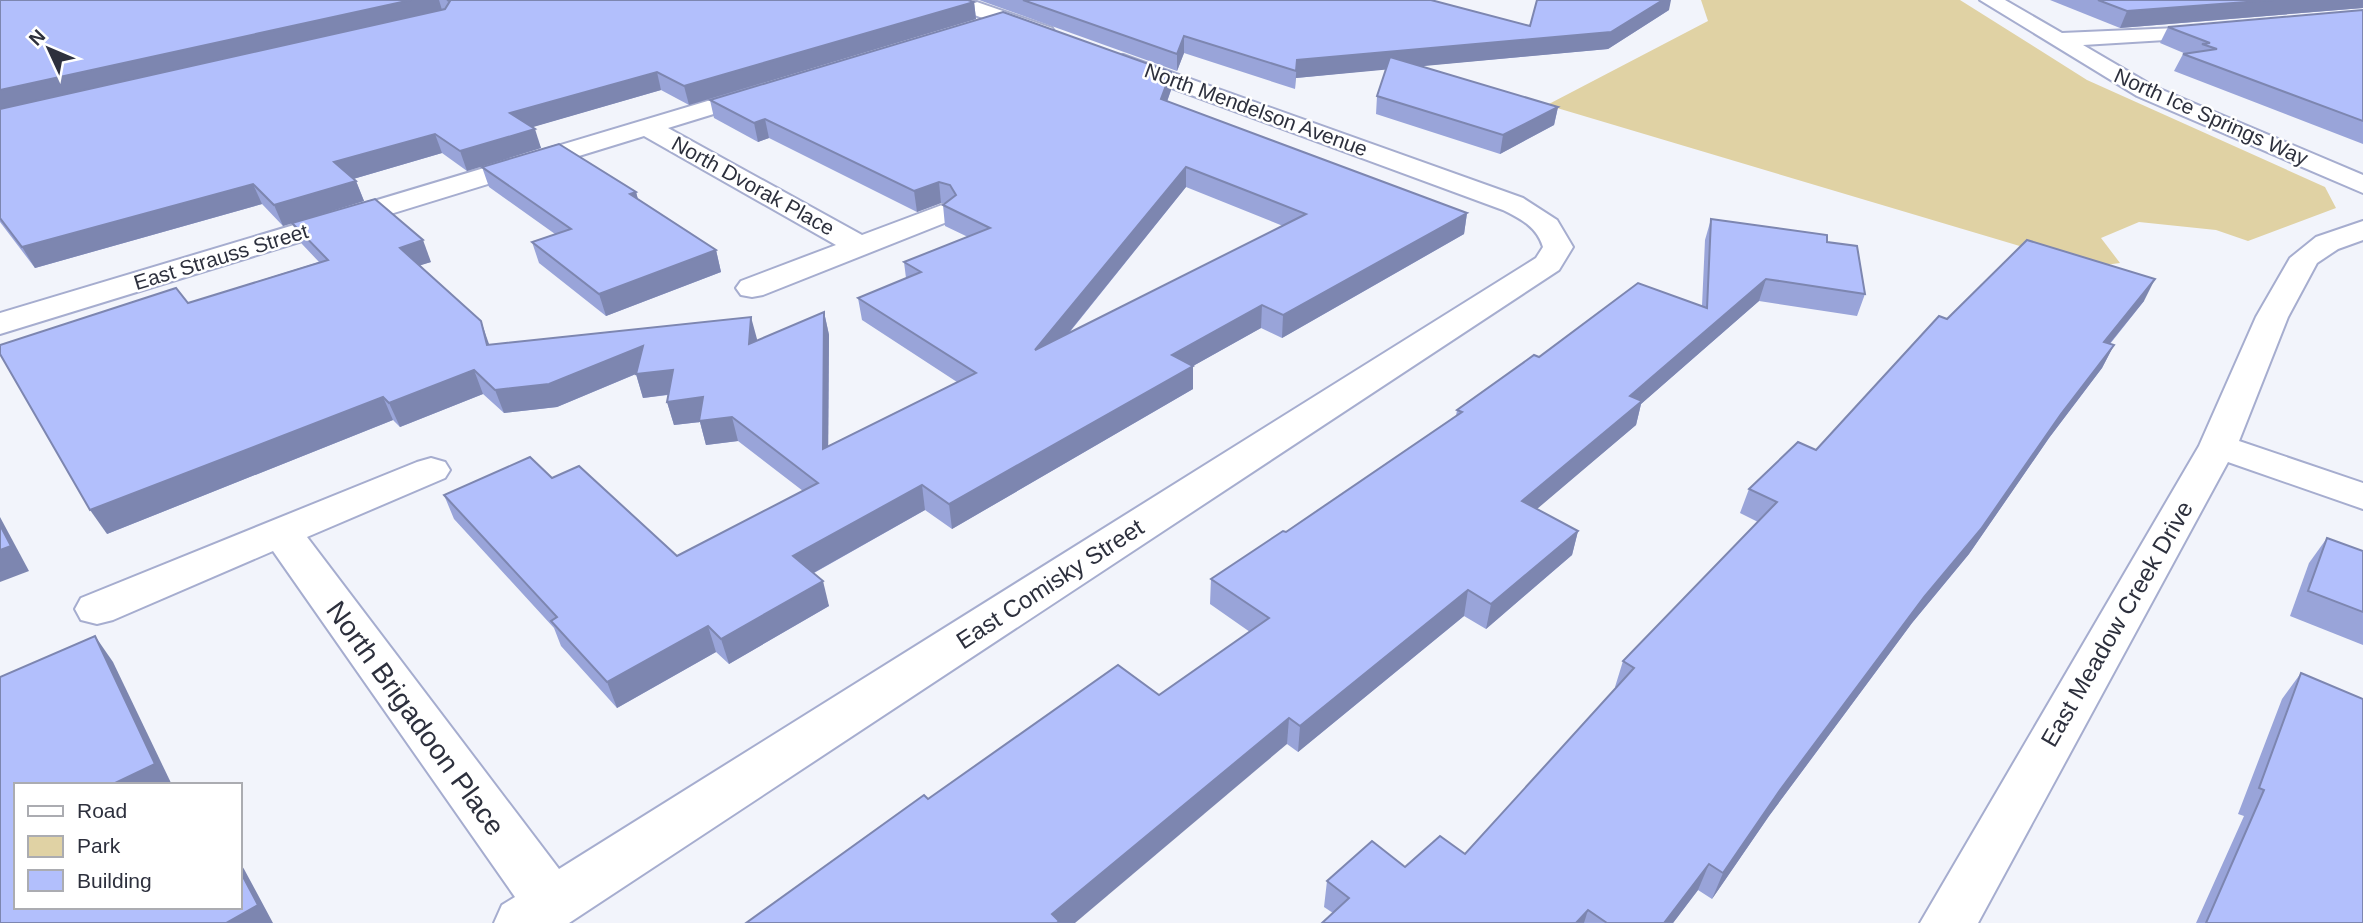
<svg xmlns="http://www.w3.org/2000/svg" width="2363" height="923" viewBox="0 0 2363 923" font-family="Arial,sans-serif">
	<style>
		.green { fill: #e0d2a4 }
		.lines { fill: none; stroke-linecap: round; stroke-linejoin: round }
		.minor-casing { stroke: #a6adcf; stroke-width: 4 }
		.minor { fill: #fff; fill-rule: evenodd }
		.wall { fill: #99a4d9; fill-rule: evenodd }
		.shaded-wall { fill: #7d86b0 }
		.building { fill: #b2bffc; stroke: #7d86b0; stroke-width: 2; fill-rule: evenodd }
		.labels { text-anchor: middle; stroke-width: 5; stroke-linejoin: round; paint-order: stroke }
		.far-street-label { font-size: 21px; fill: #2d303d; stroke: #fff }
		.street-label { font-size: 24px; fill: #2d303d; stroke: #fff }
		.near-street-label { font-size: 28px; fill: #2d303d; stroke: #fff }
	</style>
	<rect width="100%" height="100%" fill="#f2f4fb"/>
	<path class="green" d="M1701 0H1960L2087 80 2325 187 2336 208 2248 241 2216 230 2139 222 2101 238 2120 263 2090 267 1547 105 1708 21Z"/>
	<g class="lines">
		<g class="minor-casing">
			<g id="minor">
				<path d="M942 0H971L1052 28 1055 33 1044 39 1036 38 945 4Z"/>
				<path d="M1980 0H2005L2062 33 2223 26 2226 31 2215 37 2083 45 2153 86 2363 175V193L2137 96Z"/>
				<path d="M1123 55 1523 198 1557 220 1573 247 1559 270 569 923H494L502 905 515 897 273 551 113 620 97 624 81 620 75 609 81 598 417 462 431 458 445 462 450 470 445 478 307 537 559 869 1536 258 1543 247C1537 227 1521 219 1503 210L1115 67 1112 62 1115 57Z"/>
				<path d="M761 85 769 87 773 92 769 97 668 128 862 235 942 205 952 208 956 214 952 220 763 295 752 297 741 295 736 288 741 281 836 245 644 136 0 334V313Z"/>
				<path d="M2363 221V240L2338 249 2317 263 2288 317 2239 441 2363 483V509L2228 462 1978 923H1920L2199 446 2256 317 2290 258 2316 237Z"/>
			</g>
		</g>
		<use href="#minor" class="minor"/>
	</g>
	<g class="wall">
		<path d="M0 0H968L974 2 976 19 689 105 661 90 532 127 541 148 467 171 442 153 353 179 356 181 364 201 283 226 262 204 35 268 0 222Z"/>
		<path d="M979 0H1431L1530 26 1669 10 1608 49 1419 66 1558 107 1554 125 1500 154 1376 114 1377 96 1386 69 1296 78 1295 89 1184 53 1177 71Z"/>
		<path d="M2050 0H2363V8L2120 28Z"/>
		<path d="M2363 10V144L2174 71 2183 54H2186L2160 43 2168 27Z"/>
		<path d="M1171 72V90L1167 102 1467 213 1464 234 1282 338 1261 328 1193 366V389L952 529 925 510 814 573 829 606 729 664 716 652 617 708 561 646 554 628 454 519 444 495 552 478 677 556 803 491 738 441 706 445 700 422 674 425 667 402 668 395 643 398 636 374 557 407 504 413 483 394 400 427 393 420 107 534 188 303 319 262 302 244 292 223 431 262 420 265 490 345 757 339 756 341 824 312 829 335 828 446 957 382 862 320 858 298 906 278 904 262 968 237 945 226 943 205 945 203H941L917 212 769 138 758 142 714 118 710 100ZM1186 187 1283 226 1069 333Z"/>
		<path d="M482 167 636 192 638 199 716 250 721 272 606 316 539 263 532 242 555 234 489 187Z"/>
		<path d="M1711 219 1827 242 1865 294 1857 316 1759 301 1641 404 1636 425 1536 509 1578 531 1572 555 1486 629 1464 616 1298 752 1287 744 928 799 1159 695 1250 632 1210 604 1211 579 1286 532 1456 416 1457 410 1539 357 1702 306 1705 240Z"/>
		<path d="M2144 301 2110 344 2114 345 2102 368 2049 438 1969 554 1912 623 1769 816 1712 899 1698 890 1673 923H1322L1333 913 1324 907 1327 881 1405 867 1465 854 1616 688 1615 687 1623 661 1758 522 1740 513 1749 489 1816 450 1947 319Z"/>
		<path d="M2327 538 2363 551V645L2290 616 2309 563Z"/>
		<path d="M2301 673 2363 923H2196L2244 816 2238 814 2282 699Z"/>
	</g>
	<g class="shaded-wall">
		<path d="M411 0H439L442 10 0 110V90Z"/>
		<path d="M1663 0H1671L1669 10 1608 49 1296 78 1295 89 1297 60 1611 32Z"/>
		<path d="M2273 0H2363V8L2120 28 2127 11Z"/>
		<path d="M974 2 976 19 689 105 684 86Z"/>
		<path d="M1184 36V53L1177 71V54Z"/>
		<path d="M657 72 661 90 516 132 510 113Z"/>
		<path d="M1171 72V90L1161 118V99Z"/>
		<path d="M1558 107 1554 125 1500 154 1503 135Z"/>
		<path d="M765 119 769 138 758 142 754 123Z"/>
		<path d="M535 129 541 148 467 171 460 151Z"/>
		<path d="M435 134 442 153 343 182 334 162Z"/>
		<path d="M1186 167V187L1037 372 1035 350Z"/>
		<path d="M356 181 364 201 283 226 274 205Z"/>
		<path d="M939 182 941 203 917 212 914 191Z"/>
		<path d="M253 184 262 204 35 268 22 247Z"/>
		<path d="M636 192 641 212 630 194Z"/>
		<path d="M1467 213 1464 234 1282 338 1283 315Z"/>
		<path d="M423 240 431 262 409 269 400 248Z"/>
		<path d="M716 250 721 272 606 316 599 294Z"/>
		<path d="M1766 279 1759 301 1641 404 1636 425 1517 526 1522 501 1630 396Z"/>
		<path d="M2155 279 2144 301 2093 364 2104 342Z"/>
		<path d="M1262 305 1261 328 1193 366V389L952 529 949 504 1172 355Z"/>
		<path d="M824 312 829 335 828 473 823 449Z"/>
		<path d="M751 317 757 339 754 367 749 344Z"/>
		<path d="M481 321 489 344 495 368 487 345Z"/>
		<path d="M2114 345 2102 368 2049 438 1969 554 1912 623 1769 816 1712 899 1723 873 1780 790 2061 414Z"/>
		<path d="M643 346 650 368 557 407 504 413 495 390Z"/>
		<path d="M474 370 483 394 400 427 389 403Z"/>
		<path d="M673 370 680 393 643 398 636 374Z"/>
		<path d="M383 397 393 420 107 534 90 510Z"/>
		<path d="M703 397 732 417 738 441 706 445 700 422 674 425 667 402Z"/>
		<path d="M922 485 925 510 799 581 793 556Z"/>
		<path d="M0 517 29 571 0 582Z"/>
		<path d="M1578 531 1572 555 1486 629 1491 604Z"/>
		<path d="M823 581 829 606 729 664 721 639Z"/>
		<path d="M1468 590 1464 616 1298 752 1300 726Z"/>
		<path d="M708 626 716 652 617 708 607 682Z"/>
		<path d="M95 636 113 662 172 785H111Z"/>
		<path d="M1289 718 1287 744 1075 923H1053L1052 914Z"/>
		<path d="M240 863 244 869 273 923H226L240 871Z"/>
		<path d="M1709 864 1698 890 1673 923H1664Z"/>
		<path d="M1588 910 1584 923H1576Z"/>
	</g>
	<g class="building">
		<path d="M0 0H411L0 90Z"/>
		<path d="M447 0H968L974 2 684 86 657 72 510 113 535 129 460 151 435 134 334 162 356 181 274 205 253 184 22 247 0 218V109L445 9 450 1Z"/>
		<path d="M1023 0H1431L1530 26 1537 0H1663L1611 32 1297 60 1296 71 1184 36 1177 54Z"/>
		<path d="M2098 0H2273L2127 11Z"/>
		<path d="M2363 10V121L2183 54 2217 49 2202 44 2210 43 2168 27Z"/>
		<path d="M1003 12 1171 72 1161 99 1467 213 1283 315 1262 305 1172 355 1193 366 949 504 922 485 793 556 823 581 721 639 708 626 607 682 551 621 557 617 444 495 530 457 552 478 579 466 677 556 818 483 732 417 699 421 703 397 667 402 673 370 636 374 643 346 549 384 495 390 474 370 389 403 383 397 90 510 0 354V345L176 288 188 303 328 260 292 223 375 199 423 240 400 248 481 321 487 345 751 317 749 344 824 312 823 449 976 373 858 298 921 272 904 262 990 228 943 205 956 195 950 185 939 182 914 191 765 119 754 123 710 100ZM1186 167 1306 214 1035 350Z"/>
		<path d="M1390 57 1558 107 1503 135 1377 96Z"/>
		<path d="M559 144 636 192 630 194 716 250 599 294 532 242 571 229 482 167Z"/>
		<path d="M1711 219 1827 235V242L1857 246 1865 294 1766 279 1630 396 1642 401 1522 501 1578 531 1491 604 1468 590 1300 726 1289 718 1052 914 1059 921 1057 923H746L924 795 928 799 1118 665 1159 695 1269 618 1211 579 1283 531 1286 532 1462 412 1457 410 1534 355 1539 357 1638 283 1707 308Z"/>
		<path d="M2027 240 2155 279 2104 342 2114 345 2061 414 1981 529 1924 597 1780 790 1723 873 1709 864 1664 923H1607L1588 910 1576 923H1322L1349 898 1327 881 1372 841 1405 867 1440 836 1465 854 1634 668 1623 661 1777 502 1749 489 1798 442 1816 450 1939 316 1947 319Z"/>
		<path d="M0 525 11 546 0 550Z"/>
		<path d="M2327 538 2363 551V612L2308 591Z"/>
		<path d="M95 636 155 764 111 785H16V907H240V871L258 905 226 923H0V677Z"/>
		<path d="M2301 673 2363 699V923H2206L2264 790 2259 788Z"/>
	</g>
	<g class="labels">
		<g class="far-street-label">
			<text transform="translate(1256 110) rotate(20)" y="7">North Mendelson Avenue</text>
			<text transform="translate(2211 117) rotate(24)" y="7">North Ice Springs Way</text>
			<text transform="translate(753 186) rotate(29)" y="7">North Dvorak Place</text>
			<text transform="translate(221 257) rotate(-17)" y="7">East Strauss Street</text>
		</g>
		<g class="street-label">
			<text transform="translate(1050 584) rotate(-33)" y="8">East Comisky Street</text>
			<text transform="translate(2117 624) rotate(-60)" y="8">East Meadow Creek Drive</text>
		</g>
		<g class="near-street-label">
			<text transform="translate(416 718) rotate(54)" y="10">North Brigadoon Place</text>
		</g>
	</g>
	<rect x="14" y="783" width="228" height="126" fill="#ffffff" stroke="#abacb1" stroke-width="2"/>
	<rect x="28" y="806" width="35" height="10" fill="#ffffff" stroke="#abacb1" stroke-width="2"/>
	<text x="77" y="818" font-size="21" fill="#2d303d">Road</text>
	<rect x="28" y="836" width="35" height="21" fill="#e0d2a4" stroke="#abacb1" stroke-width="2"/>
	<text x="77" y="853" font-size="21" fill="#2d303d">Park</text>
	<rect x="28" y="870" width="35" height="21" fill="#b2bffc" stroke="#abacb1" stroke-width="2"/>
	<text x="77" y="888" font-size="21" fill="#2d303d">Building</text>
	<g transform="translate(49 49) rotate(314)" stroke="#ffffff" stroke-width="5" paint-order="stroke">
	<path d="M0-5L12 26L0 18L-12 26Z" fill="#2d303d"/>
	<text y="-10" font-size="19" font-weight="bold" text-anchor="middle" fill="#2d303d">N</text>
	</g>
</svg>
